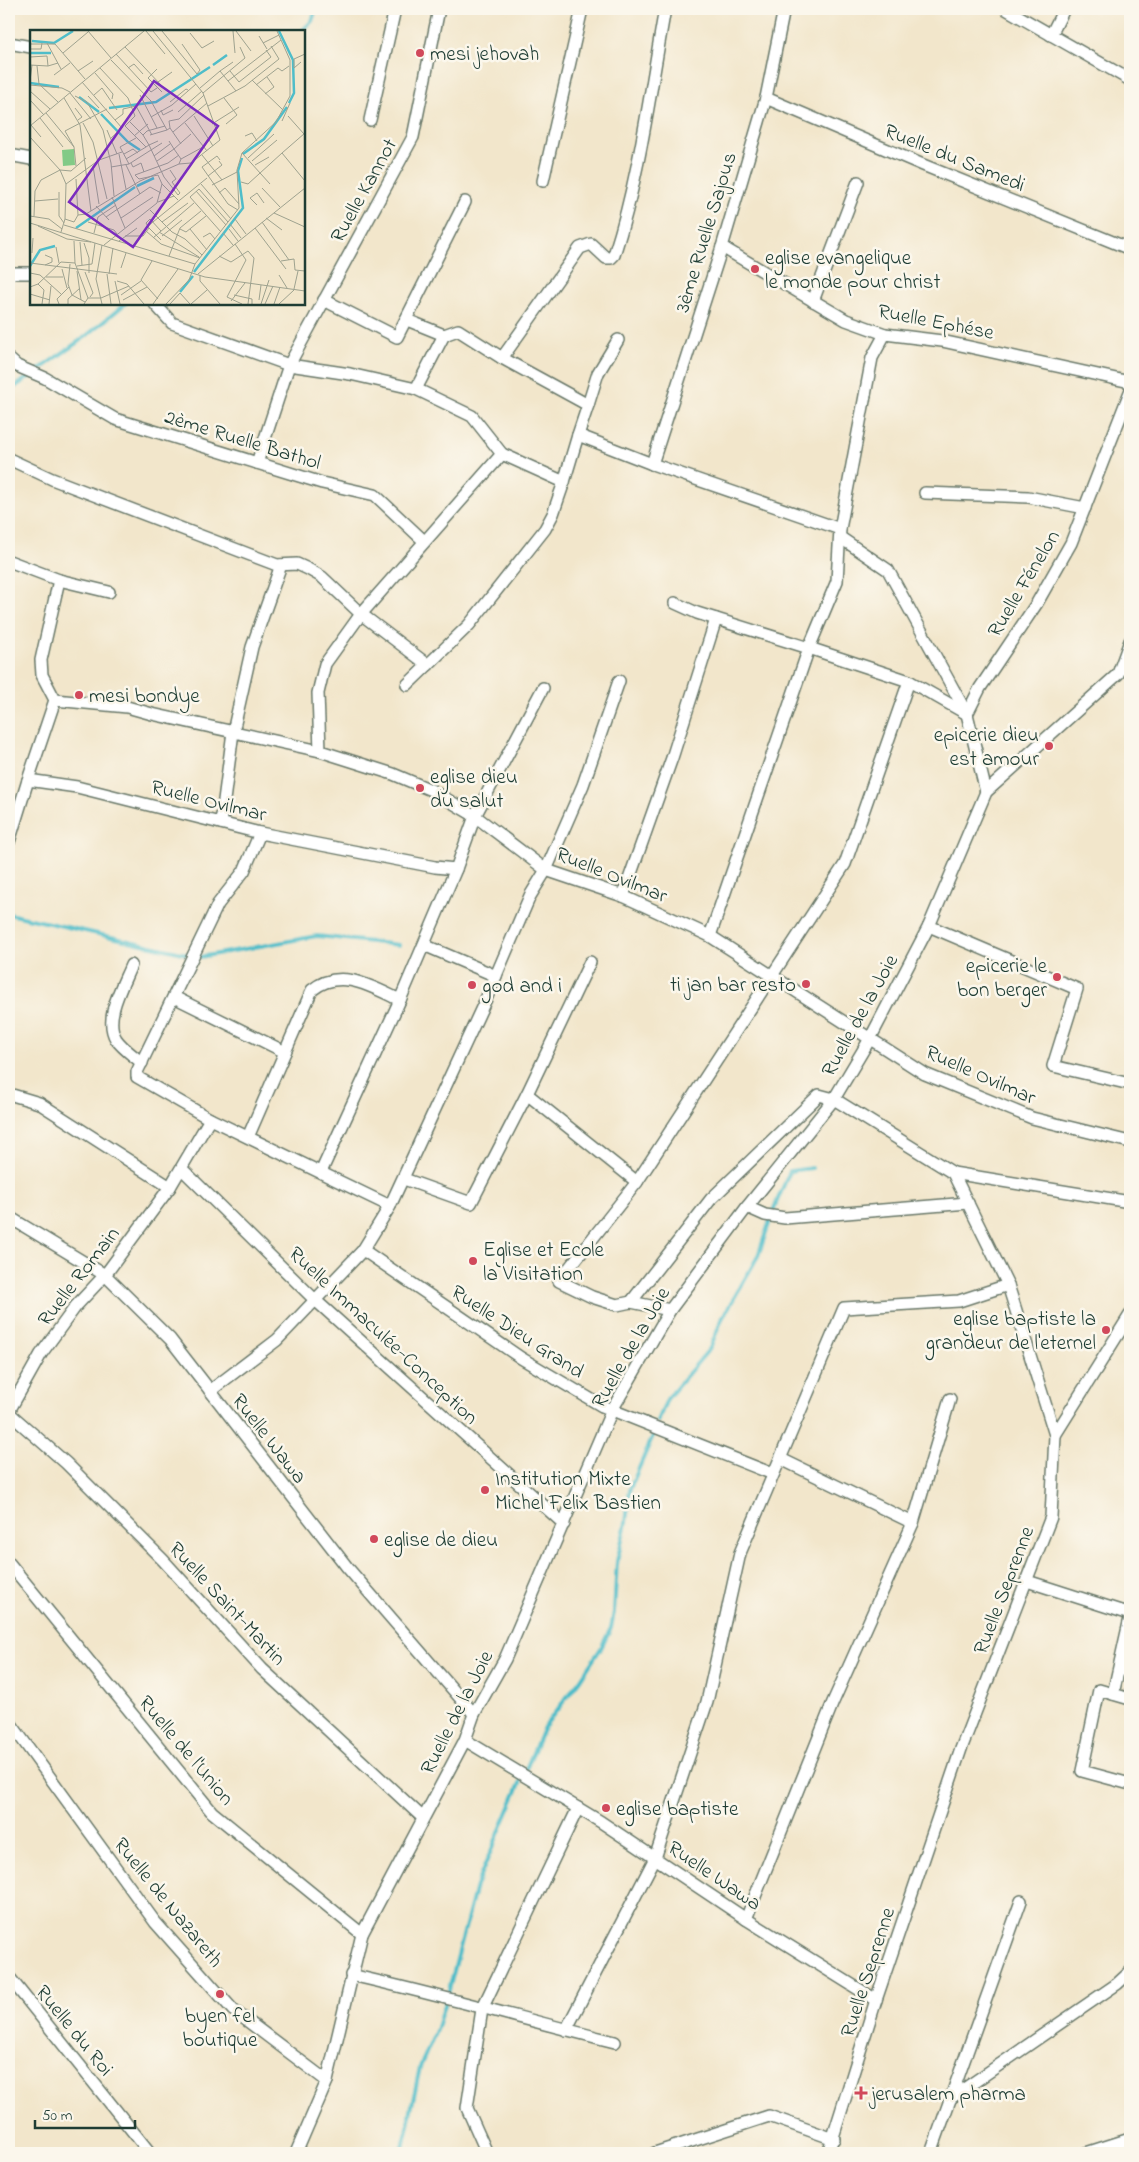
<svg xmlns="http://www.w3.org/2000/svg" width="1139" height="2162" viewBox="0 0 1139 2162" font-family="'Indie Flower',sans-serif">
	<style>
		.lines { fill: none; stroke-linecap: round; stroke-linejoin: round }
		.stream { stroke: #4fbdc9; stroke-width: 4 }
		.minor-casing { stroke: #697869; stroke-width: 14 }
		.minor { stroke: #fff; stroke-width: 11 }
		.poi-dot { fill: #d1495b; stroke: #fbf7ec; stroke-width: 2 }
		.labels { text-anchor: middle; stroke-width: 5; stroke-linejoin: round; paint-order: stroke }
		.poi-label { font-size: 21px; fill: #1f3d34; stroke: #fbf7ec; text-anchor: start }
		.street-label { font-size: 21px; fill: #1f3d34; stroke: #fbf7ec }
		.inset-river { fill: none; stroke: #4fbdc9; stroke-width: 2.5 }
		.inset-road { fill: none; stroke: #9ea28f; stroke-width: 1 }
		.view { fill: #7b2cbf; fill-opacity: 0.15; stroke: #7b2cbf; stroke-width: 2.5 }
		.inset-edge { fill: none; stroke: #1f3d34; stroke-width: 2.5 }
	</style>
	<rect width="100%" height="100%" fill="#fbf7ec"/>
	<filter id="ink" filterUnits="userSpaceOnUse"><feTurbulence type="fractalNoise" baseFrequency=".02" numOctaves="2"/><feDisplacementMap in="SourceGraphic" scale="10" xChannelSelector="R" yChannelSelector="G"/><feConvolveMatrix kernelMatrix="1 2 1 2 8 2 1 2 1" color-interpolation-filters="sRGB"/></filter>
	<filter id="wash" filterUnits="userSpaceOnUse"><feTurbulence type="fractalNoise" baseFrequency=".0096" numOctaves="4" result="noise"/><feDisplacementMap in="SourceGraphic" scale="20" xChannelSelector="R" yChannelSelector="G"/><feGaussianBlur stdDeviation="1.12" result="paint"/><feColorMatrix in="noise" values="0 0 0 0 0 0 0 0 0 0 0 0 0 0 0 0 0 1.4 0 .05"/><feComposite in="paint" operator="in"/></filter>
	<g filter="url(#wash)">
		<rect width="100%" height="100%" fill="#f2e6cb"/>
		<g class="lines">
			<g class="stream">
				<path d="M302 31 312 21 316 9"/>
				<path d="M9 391 85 337 125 304"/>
				<path d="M9 914 200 957 317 936 399 945"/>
				<path d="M658 1421 667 1399 710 1348 722 1319 758 1256 775 1206 790 1171 812 1168"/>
				<path d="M402 2153 420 2067 435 2033 449 1990 476 1886 544 1727 580 1680 601 1648 611 1628 614 1612 617 1561 626 1523 630 1489 655 1431"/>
			</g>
		</g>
	</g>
	<g filter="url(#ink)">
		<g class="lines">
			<g class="minor-casing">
				<g id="minor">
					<path d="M1006 9 1130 80"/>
					<path d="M1051 35 1064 9"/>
					<path d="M9 43 31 47"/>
					<path d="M766 98 923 165 1130 249"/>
					<path d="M370 120 395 9"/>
					<path d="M9 155 31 159"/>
					<path d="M543 181 582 9"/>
					<path d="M722 247 846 320 885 334 942 341 1130 382"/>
					<path d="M9 273H31"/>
					<path d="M324 300 397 337 465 202"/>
					<path d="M813 301 858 182"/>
					<path d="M155 304 172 323 289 365 350 374 416 389 472 416 502 454 564 482 578 435 652 464 840 529"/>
					<path d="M407 320 444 335 458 330 502 358"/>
					<path d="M885 334 872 358 840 529 837 581 809 648 909 681 967 714"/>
					<path d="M9 359 17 366 45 378 115 419 322 483 375 495 424 541"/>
					<path d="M416 389 444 335"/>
					<path d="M588 405 598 373 618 340"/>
					<path d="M578 435 588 405 502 358 580 248 591 244 606 258H611L614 255C640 175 650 91 665 9"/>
					<path d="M502 454 361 614 325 664 318 693 320 751 393 774 431 790 475 816 543 688"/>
					<path d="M9 459 52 479 248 554 277 565 297 564 308 569 322 577 361 614 428 665"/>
					<path d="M257 463 289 365 413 137 439 9"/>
					<path d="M652 464 722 247 766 98 784 9"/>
					<path d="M925 493 1028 497 1085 508"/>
					<path d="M841 538 888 570 967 714"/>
					<path d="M9 561 59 580 41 660 42 675 55 700 28 780 77 787 260 833 435 867 456 869 475 816 546 870 623 896 710 936 925 1074 1032 1118 1130 1142"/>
					<path d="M59 580 109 592"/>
					<path d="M675 603 697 613 809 648 710 936"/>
					<path d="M407 685 469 625 545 529 553 514 564 482"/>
					<path d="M55 700 127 707 152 714 320 751"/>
					<path d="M986 792 967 714 980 688 1037 603 1071 543 1130 392"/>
					<path d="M221 823 233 732 252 647 281 565"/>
					<path d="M260 833 244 871 218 904 137 1072V1077L210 1119 390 1206"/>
					<path d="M9 842 28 780"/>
					<path d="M623 896 672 758 716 619"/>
					<path d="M929 926 1077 989 1053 1066 1130 1084"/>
					<path d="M424 945 496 976"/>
					<path d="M131 965C123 985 103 1018 116 1039 122 1048 134 1056 142 1063"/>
					<path d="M174 997 285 1052"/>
					<path d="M9 1094 39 1103 170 1187"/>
					<path d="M527 1094 590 962"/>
					<path d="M248 1137 312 990C340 967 372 987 400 1000"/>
					<path d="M182 1169 314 1299 564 1524"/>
					<path d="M321 1172 400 1000 456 869"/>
					<path d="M953 1173 1130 1202"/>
					<path d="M404 1179 471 1203 527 1094 637 1182"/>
					<path d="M747 1207 765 1215 785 1218 968 1203"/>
					<path d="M9 1217 105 1275 170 1339 347 1567 474 1714"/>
					<path d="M363 1250 521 1358 602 1406 773 1474"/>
					<path d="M631 1302 711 1199 819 1095 834 1099 953 1173 1008 1285 1055 1435 1051 1517 961 1749 876 2000 828 2153"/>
					<path d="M670 1310 631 1302 617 1305 592 1297 559 1281 637 1182 845 864 909 681"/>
					<path d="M210 1391 277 1340 363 1250 390 1206 486 999 530 896 546 870 583 785 619 681"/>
					<path d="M9 1411 41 1354 76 1306 105 1275 170 1187 210 1119"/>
					<path d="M9 1413 66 1463 163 1560 262 1669 422 1817"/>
					<path d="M1055 1435 1130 1315"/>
					<path d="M781 1459 913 1523"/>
					<path d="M9 1563 212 1812 362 1934"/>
					<path d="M1027 1581 1130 1614"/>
					<path d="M1113 1694 1130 1618"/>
					<path d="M1130 1699 1099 1690 1082 1771 1130 1784"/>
					<path d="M9 1721 155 1922 233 2010 327 2081"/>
					<path d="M465 1740 601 1822 746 1919 876 2000"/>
					<path d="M746 1919 833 1702 913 1523 950 1399"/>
					<path d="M351 1975C440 1995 527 2020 615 2042"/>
					<path d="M9 1977 150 2153"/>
					<path d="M566 2030 655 1858 707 1702 740 1553 844 1308 959 1301 1008 1285"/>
					<path d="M951 2098 1117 1984 1130 1972"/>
					<path d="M296 2153 327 2081 362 1934 465 1740 474 1714 505 1659 612 1410 670 1310 747 1207 834 1099 871 1037 929 926 986 792 1118 674 1130 641"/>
					<path d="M487 2153 467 2108 482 2009 578 1808"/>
					<path d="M655 2153 769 2116 834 2139"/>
					<path d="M931 2153 1021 1901"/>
					<path d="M1086 2153 1130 2139"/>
				</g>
			</g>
			<use href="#minor" class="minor"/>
		</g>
	</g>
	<g class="poi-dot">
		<circle cx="420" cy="53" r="5"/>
		<circle cx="755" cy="269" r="5"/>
		<circle cx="79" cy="695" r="5"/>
		<circle cx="1049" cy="746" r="5"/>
		<circle cx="420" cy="788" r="5"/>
		<circle cx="1057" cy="977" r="5"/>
		<circle cx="806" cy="984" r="5"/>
		<circle cx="472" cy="985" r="5"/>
		<circle cx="473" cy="1261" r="5"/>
		<circle cx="1106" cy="1330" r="5"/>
		<circle cx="485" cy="1490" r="5"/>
		<circle cx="374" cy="1539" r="5"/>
		<circle cx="606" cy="1808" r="5"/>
		<circle cx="220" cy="1994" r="5"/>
		<path d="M858.5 2085.5h5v5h5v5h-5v5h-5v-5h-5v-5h5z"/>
	</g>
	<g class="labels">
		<g class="poi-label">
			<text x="430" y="60">mesi jehovah</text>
			<text x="765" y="264">eglise evangelique<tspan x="765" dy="24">le monde pour christ</tspan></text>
			<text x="89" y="702">mesi bondye</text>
			<text x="1039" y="741" text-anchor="end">epicerie dieu<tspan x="1039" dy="24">est amour</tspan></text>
			<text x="430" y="783">eglise dieu<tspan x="430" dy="24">du salut</tspan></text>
			<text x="1047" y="972" text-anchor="end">epicerie le<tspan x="1047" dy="24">bon berger</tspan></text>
			<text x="796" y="991" text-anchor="end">ti jan bar resto</text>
			<text x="482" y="992">god and i</text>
			<text x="483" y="1256">Eglise et Ecole<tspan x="483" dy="24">la Visitation</tspan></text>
			<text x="1096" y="1325" text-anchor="end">eglise baptiste la<tspan x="1096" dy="24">grandeur de l'eternel</tspan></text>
			<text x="495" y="1485">Institution Mixte<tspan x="495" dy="24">Michel Felix Bastien</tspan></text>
			<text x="384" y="1546">eglise de dieu</text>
			<text x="616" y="1815">eglise baptiste</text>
			<text x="220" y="2022" text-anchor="middle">byen fel<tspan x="220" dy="24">boutique</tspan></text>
			<text x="871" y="2100">jerusalem pharma</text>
		</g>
		<g class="street-label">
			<text transform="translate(955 157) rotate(22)" y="7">Ruelle du Samedi</text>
			<text transform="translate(363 190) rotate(-61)" y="7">Ruelle Kannot</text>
			<text transform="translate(705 232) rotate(-73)" y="7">3ème Ruelle Sajous</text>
			<text transform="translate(936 321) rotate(11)" y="7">Ruelle Ephése</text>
			<text transform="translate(243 439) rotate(17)" y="7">2ème Ruelle Bathol</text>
			<text transform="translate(1023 583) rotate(-59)" y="7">Ruelle Fénelon</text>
			<text transform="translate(209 800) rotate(14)" y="7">Ruelle Ovilmar</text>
			<text transform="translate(612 874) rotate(22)" y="7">Ruelle Ovilmar</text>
			<text transform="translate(859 1015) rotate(-61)" y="7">Ruelle de la Joie</text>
			<text transform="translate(981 1074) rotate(24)" y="7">Ruelle Ovilmar</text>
			<text transform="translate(78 1276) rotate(-52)" y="7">Ruelle Romain</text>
			<text transform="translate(518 1331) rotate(33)" y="7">Ruelle Dieu Grand</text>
			<text transform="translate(384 1335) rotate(43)" y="7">Ruelle Immaculée-Conception</text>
			<text transform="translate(630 1347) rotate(-60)" y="7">Ruelle de la Joie</text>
			<text transform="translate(270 1438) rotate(52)" y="7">Ruelle Wawa</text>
			<text transform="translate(1003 1590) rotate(-69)" y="7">Ruelle Seprenne</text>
			<text transform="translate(228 1603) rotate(47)" y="7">Ruelle Saint-Martin</text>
			<text transform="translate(456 1712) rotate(-63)" y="7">Ruelle de la Joie</text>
			<text transform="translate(187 1750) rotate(50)" y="7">Ruelle de l'Union</text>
			<text transform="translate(715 1875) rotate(34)" y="7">Ruelle Wawa</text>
			<text transform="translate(169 1902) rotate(51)" y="7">Ruelle de Nazareth</text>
			<text transform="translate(867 1972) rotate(-72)" y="7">Ruelle Seprenne</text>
			<text transform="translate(75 2030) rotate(51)" y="7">Ruelle du Roi</text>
		</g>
	</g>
	<g transform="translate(30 30)">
		<rect width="275" height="275" fill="#f2e6cb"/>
		<path d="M44 119 45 135 33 136 32 120Z" fill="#82ca86"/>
		<path class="inset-river" d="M249 1 263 30 264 63 259 73M2 11 24 13 43 1M0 23H21M183 35 197 25M0 53 29 57M49 67 69 82M79 78 126 72 180 37M71 84 98 112 110 120M213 124 234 109 257 77M107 156 124 148M46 198 105 157M0 236 10 220 25 216M164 242 213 178 208 141 212 128M150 262 163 246"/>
		<path class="inset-road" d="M58 1 81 28M116 1 135 24M132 1 167 44M203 1 205 23M206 1 221 21M160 3 172 18 184 11M229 6 237 19M17 13 31 39M233 13 249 5M0 14H25L55 49M152 14 170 40 167 44M95 17 131 55M0 19H11L12 13M33 23 58 2M86 24 121 62 127 58M0 27 17 26 18 36M81 30 121 71 137 100 140 98 151 114M271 32 264 38V29L275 24M0 35 18 36 28 33M7 36 9 54 28 72M70 38 98 68 105 86 95 96 116 117 119 115 134 147 148 165M98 38 104 34 113 44M127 39 118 48 132 62M48 41 63 31M190 41 203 32M200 41 209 52 241 27 236 20M65 43 83 64 82 69M24 45 40 33M222 50 253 80M0 51 2 35M198 51 251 10M52 52 92 98M128 52 142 42M0 55 32 58 40 62M226 55 248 38 252 41 259 36M170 58 190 41 206 61M0 61 20 79M40 63 61 89M173 63 215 28 210 17M235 64 244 57 237 47M64 65 72 58 87 80M110 65 127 98M45 66 57 72 73 100 81 133 84 166M58 66 69 78M34 68 50 95 61 181M194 68 207 85 196 94M0 70 14 85M140 72 156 59 158 60M178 76 215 56 249 29 241 16M45 78 52 87 48 90M131 80 133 85 143 80M148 82 172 61M16 83 44 117 46 136M164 86 183 116M258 86 274 104M121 87 142 75 166 54M10 88 33 117M85 90 93 84V79L106 76 122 105M252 91 260 73M100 92 113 105M53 93 63 112 77 169M155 93 177 121M182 94 209 77M1 95 11 107M0 96 114 1M140 98 139 91 149 89 174 65M77 100 87 124M143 102 177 73M275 103 252 123 275 151M120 105 137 100M104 106 118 94M215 106 222 103 227 111M0 107 30 140 36 154 35 189 31 202M80 109 93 97M128 111 119 115 113 105 117 101 135 96M44 117 35 101 77 79M212 123 240 154M89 124 96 159M94 124 103 119 108 123M172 125 192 150M124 126 140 114M218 128 244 104M96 129 116 117M151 129 144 119 161 104M190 130 187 126 172 137 198 174 208 180M127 131 144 119 139 111M222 131 247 110M101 133 103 137 111 133 114 142M99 134 90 117 106 108M149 134 151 129 173 117M96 135 110 164M225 135 239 127M63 136 69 174M81 137 99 134 132 113M30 140 41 141 56 128M140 140 146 149 142 152 150 163 148 165M178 146 192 135 189 131M109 149 105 145 138 133 149 125M211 152 218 154 252 123M36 154 69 130 92 122M132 154 148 170M171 154 201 189M182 155 207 142M232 158 250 177M166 161 196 195M29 162V186L34 193M189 163 195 158 209 174M82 167 95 198M5 171 28 169M128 172 144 166M227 175 220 168 227 163 234 173M66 176 79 190M120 180 142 202 155 209 172 225M244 183 275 197M48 185 56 184 110 151 149 134 161 133 190 110 173 63 123 1M0 186 19 189 32 199M4 186 5 161 11 150 30 140M76 187 120 157 131 163M91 188 123 167M236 188 252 200M35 189 44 192 48 185 46 149M205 189 216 204M58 192 84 200 87 204M132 192 158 173M232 192 259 230M0 193 175 247 275 261M200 194 211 208M34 195 165 234M8 196 37 209 61 212M118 196 177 148M119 198 131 210M225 198 256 239M150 199 156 202 176 186M160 199 177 220M199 199 208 211M116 201 131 214 170 228M129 202 169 227M191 202 160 167 169 159 198 192M64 203 68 187 86 175M193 203 203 215M95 206H113L119 198 116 193 120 189 131 201M132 206 152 190M173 207 180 203 185 209M123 208 164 173M44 211 45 233 58 268 54 274M89 211 107 198M50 212 52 235M54 213 59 228V243M205 214 216 230 197 267 212 274M74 215 127 173 132 154 128 145 109 149M26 217 29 233M2 223 3 208M15 225 22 228V232L15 235M139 226 150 198 171 181M189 226 201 232 218 221 224 228 218 274M122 231 111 250 128 269M251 231 264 229 265 240 275 241M0 233 87 244M40 234 38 254 42 265 55 272M47 236 62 234 65 213M91 238 96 223M32 239 37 258M47 241 51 270M55 242 63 263 60 267M0 243 10 245 31 264M77 244 81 274M79 244 83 218M168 244 275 158M170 245V251L190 274M249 245 257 258M16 247H33M85 251 90 274M87 251 97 254 114 274M8 254 14 260 12 274M0 257 8 254 31 232 45 233M264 259 268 241M0 264 20 270M91 265 111 251M204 265 222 269V274M58 268H71L99 256M93 270 117 257M229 270 231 255M201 271 215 253M19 274 21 256M29 274 27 269 39 257M38 274V269L50 258M72 274 66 249 72 215M123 274 148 239M136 274 159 250 165 234 209 178 207 140 212 123 246 92 260 66V30L247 1M140 274 150 263 160 274M161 274 177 260M231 274 239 250M235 274 243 256M244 274 250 257M249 274 264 260"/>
		<path class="view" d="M124 51 188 96 103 217 39 172Z"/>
		<rect width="275" height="275" class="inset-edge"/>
	</g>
	<rect width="1139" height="2162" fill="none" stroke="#fbf7ec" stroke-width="30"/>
	<path d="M35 2120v8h100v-8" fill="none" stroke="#1f3d34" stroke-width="2.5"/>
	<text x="42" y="2120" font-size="15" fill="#1f3d34" stroke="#fbf7ec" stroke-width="4" paint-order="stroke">50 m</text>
</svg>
